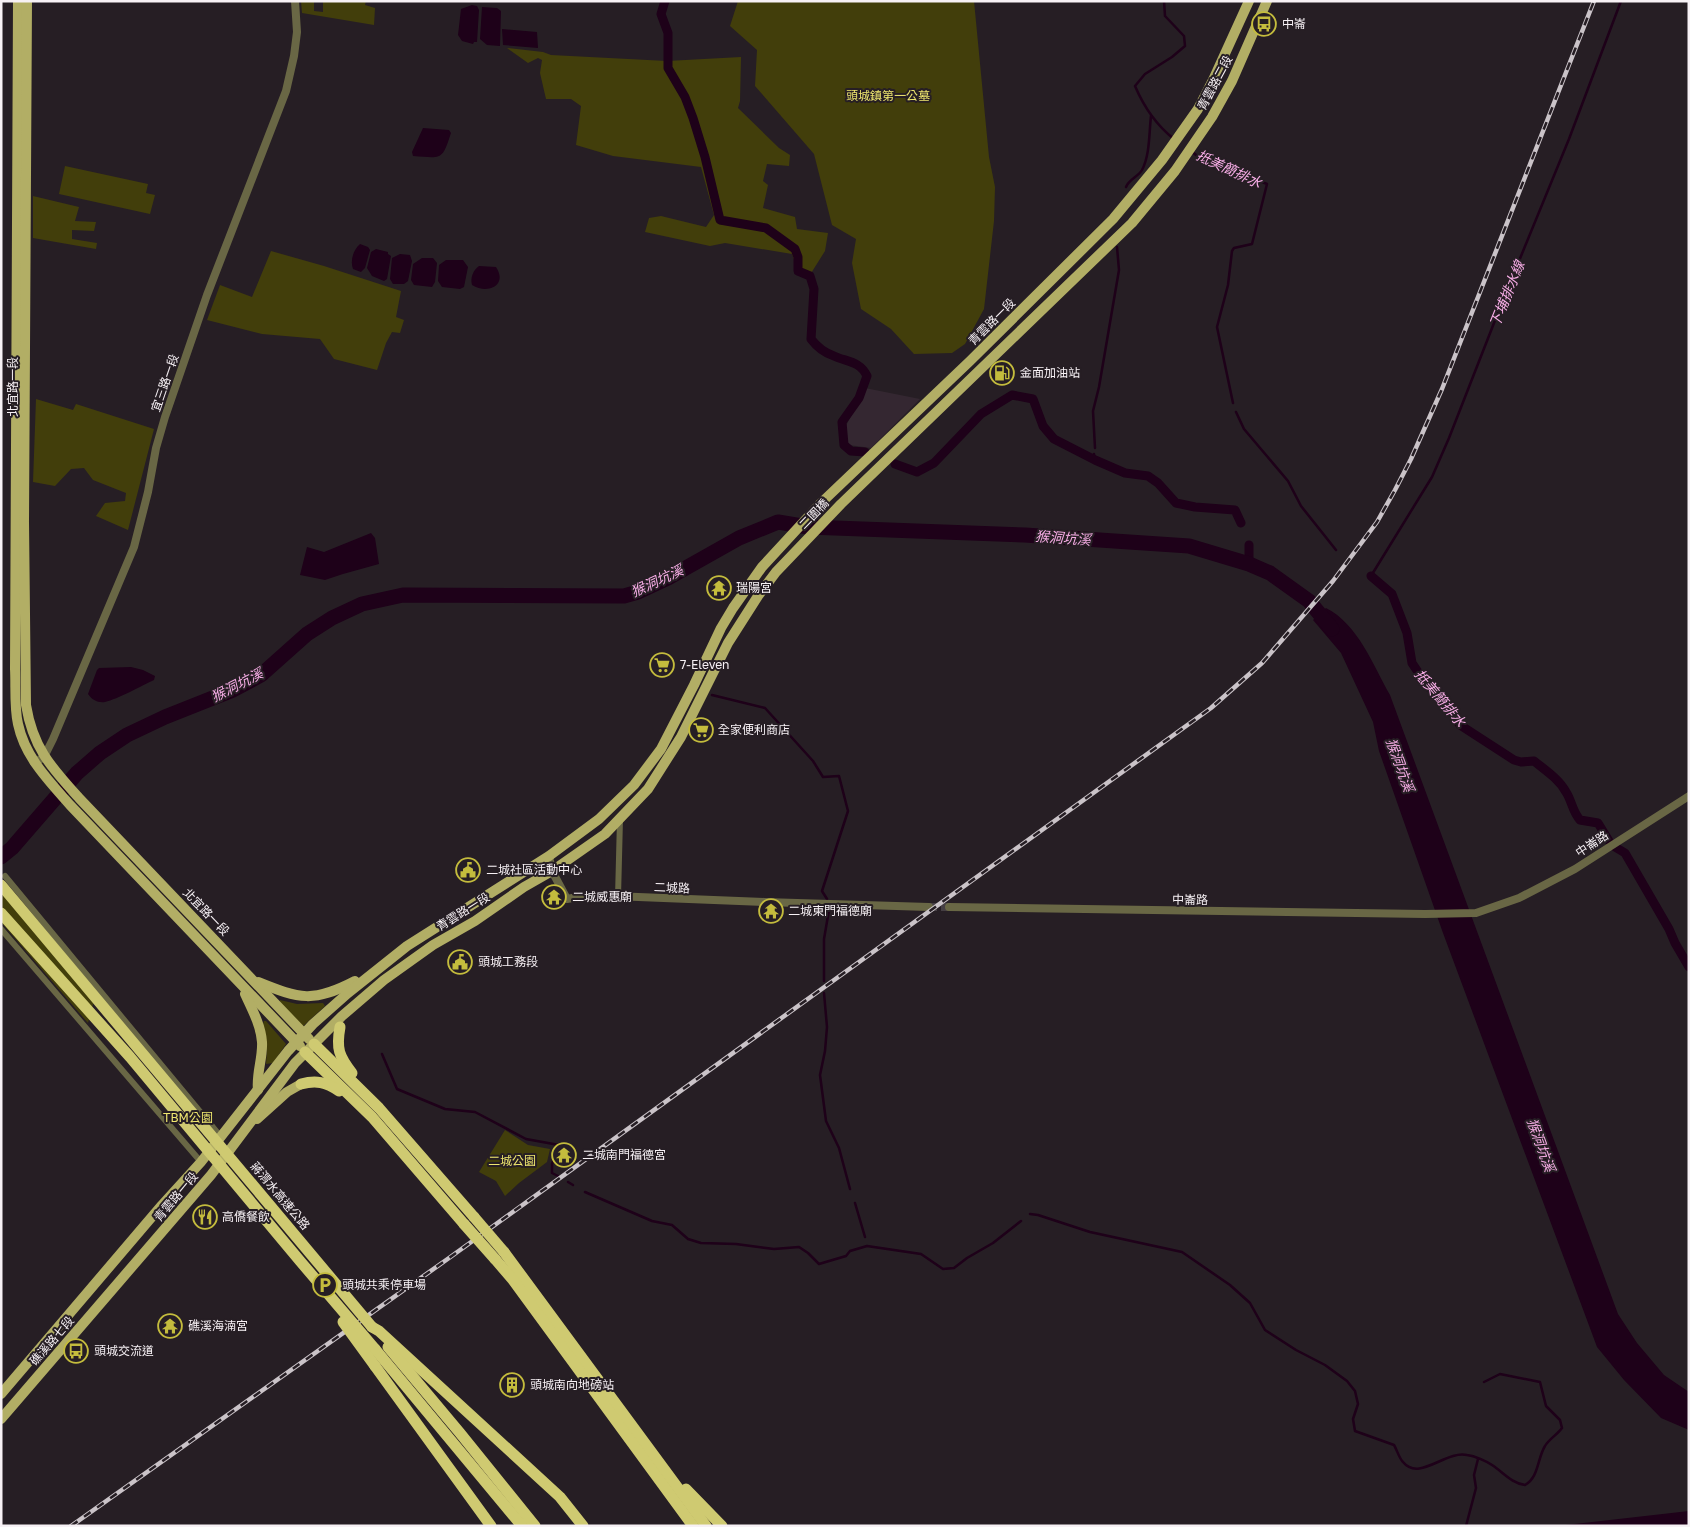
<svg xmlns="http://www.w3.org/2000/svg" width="1690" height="1527" viewBox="0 0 1690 1527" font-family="'Golos Text','Noto Sans TC',sans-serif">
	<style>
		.built { fill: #342731 }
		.green { fill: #423e0b }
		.water { fill: #1e0119 }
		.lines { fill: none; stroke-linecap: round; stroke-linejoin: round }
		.stream { stroke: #1e0119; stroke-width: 2.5 }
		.canal { stroke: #1e0119; stroke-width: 9 }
		.river { stroke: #1e0119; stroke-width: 15 }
		.tertiary-tunnel { stroke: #453e43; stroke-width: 8; stroke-dasharray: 8 4; stroke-linecap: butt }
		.minor { stroke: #696745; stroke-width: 6 }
		.tertiary { stroke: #696745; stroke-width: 8 }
		.primary { stroke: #b2ae65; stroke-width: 10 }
		.motorway { stroke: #cfca71; stroke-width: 11 }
		.rail-casing { stroke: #cac3c8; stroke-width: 4.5 }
		.rail { stroke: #261e24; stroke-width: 2.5; stroke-dasharray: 8; stroke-linecap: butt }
		.motorway-bridge { stroke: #cfca71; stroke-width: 11 }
		.labels { text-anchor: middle; stroke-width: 4; stroke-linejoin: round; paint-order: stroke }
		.poi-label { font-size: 12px; fill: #f7f1f5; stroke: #261e24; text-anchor: start }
		.street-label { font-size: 12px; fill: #f7f1f5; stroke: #261e24 }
		.park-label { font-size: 12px; fill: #efe76f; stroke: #261e24 }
		.water-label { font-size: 14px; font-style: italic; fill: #f7ade6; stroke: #261e24 }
	</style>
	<rect width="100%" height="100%" fill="#261e24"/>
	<path class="built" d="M865 388 920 399 871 448 849 445 845 435 846 426Z"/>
	<g class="green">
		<path d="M301 1H314V11L323 12V1H366L365 5 375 8 374 25 302 13Z"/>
		<path d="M738 1H974L989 157 995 187 994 221 984 309 965 344 952 353 914 354 891 329 861 309 852 263 856 239 832 225 814 154 755 86 757 50 730 26Z"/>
		<path d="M507 48 543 52 551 55 667 61 741 57 740 101 738 108 779 148 790 155 789 166 767 164 763 181 768 185 763 208 795 217 797 229 828 233 825 251 808 278 799 272 792 254 725 243 710 246 645 232 649 218 661 216 706 227 714 215 701 167 613 156 576 145 581 106 571 99H546L540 73 542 60 538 58 528 63Z"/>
		<path d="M65 166 148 184 146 193 155 195 150 214 59 194Z"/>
		<path d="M33 196 79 207 75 221 96 222 94 231 72 230V239L97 243 96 249 33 238Z"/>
		<path d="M271 251 324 266 401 291 396 317 404 320 400 333 392 332 386 343 377 370 334 359 320 339 262 334 207 320 220 285 252 297Z"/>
		<path d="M36 399 73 410 76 404 154 429 128 530 96 516 105 503 125 501 126 493 93 480 84 468 71 469 55 486 33 482Z"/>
		<path d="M1 883 96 993 88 1023 1 922Z"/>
		<path d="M280 1000 297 1004 323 1003 325 1006 302 1027 280 1002Z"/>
		<path d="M264 1021H266L286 1044 273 1063 266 1064 267 1049 263 1024Z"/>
		<path d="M505 1130 528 1145 550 1149 547 1162 519 1183 505 1196 496 1181 479 1172Z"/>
	</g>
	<g class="water">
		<path d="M472 5 477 6 479 10 477 42H474L473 44 462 41 458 35 461 9Z"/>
		<path d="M482 7 497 8 501 11 500 46 487 45 480 39Z"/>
		<path d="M502 29 537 32 538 48 503 45Z"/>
		<path d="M423 128 449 130 451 133C442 161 442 158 413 156L412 152Z"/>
		<path d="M360 244 368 247 370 250 365 268 361 272 353 269C350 261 353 250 360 244Z"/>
		<path d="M376 249 388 252V254L391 256 387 279 384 281 372 276 367 268 371 252Z"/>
		<path d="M400 254 410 255 412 261 408 281 404 284H393L390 279 392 258Z"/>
		<path d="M422 258H433L437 263 435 282 432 287 414 285 411 280 413 264Z"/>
		<path d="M446 260H463L468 267 464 287 460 289 442 287 438 281 439 265Z"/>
		<path d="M479 266 496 267C508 285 488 295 472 285 470 278 473 270 479 266Z"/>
		<path d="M371 533 375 538 379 564 343 574 325 580 300 575 307 547 324 552Z"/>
		<path d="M1326 608C1358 624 1373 665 1390 695L1618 1314 1637 1343 1664 1375 1689 1392V1430L1661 1418 1624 1380 1597 1347 1443 933 1379 751 1373 722 1341 653 1313 620Z"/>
		<path d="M131 667 143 670 155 676 154 680C141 686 118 699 105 702 98 703 92 700 88 694L97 670 99 668Z"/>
		<path d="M1689 1511V1526H1557Z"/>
	</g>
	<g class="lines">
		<g class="stream">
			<path d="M1164 1 1165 16 1184 36 1185 46 1172 57 1145 74 1135 86C1144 107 1156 125 1174 139"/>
			<path d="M1191 151 1196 155 1267 184 1252 244 1234 248 1232 251 1228 285 1217 327 1233 403"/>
			<path d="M1126 187C1129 179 1138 177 1142 170 1150 155 1149 133 1151 116"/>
			<path d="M1236 412 1244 429 1288 481 1301 506 1336 550"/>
			<path d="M1095 448 1093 411 1099 387 1119 270 1117 247"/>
			<path d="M1094 454 1095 460"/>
			<path d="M1371 576 1432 477 1449 438 1503 300 1569 139 1621 1"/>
			<path d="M712 695 765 708 813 761 823 777 839 776 848 811 822 891 827 899"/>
			<path d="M824 981V939L829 910 828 906"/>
			<path d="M824 993 827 1027 825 1051 820 1075 826 1121 839 1148 850 1189"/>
			<path d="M382 1054 397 1089 445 1109 475 1112 526 1139 559 1145 552 1164V1173L558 1176"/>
			<path d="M568 1182 573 1185"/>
			<path d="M585 1192 652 1221 672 1225 688 1239 701 1243 736 1244 774 1249 799 1247 808 1253 819 1264 846 1256 850 1251 867 1246 921 1254 943 1269 954 1268 967 1258 993 1243 1021 1221"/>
			<path d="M855 1203 865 1237"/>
			<path d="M1030 1214 1038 1215 1090 1232 1182 1252 1230 1285 1250 1303 1265 1330 1296 1350 1325 1365 1347 1381 1355 1391 1358 1404 1353 1419 1355 1431 1394 1445C1397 1450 1399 1458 1403 1462 1419 1482 1446 1450 1467 1455 1475 1456 1486 1461 1492 1465 1503 1472 1511 1483 1525 1485 1539 1477 1537 1459 1545 1446 1549 1439 1557 1435 1562 1428L1560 1420 1546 1406 1540 1382 1500 1374 1484 1382"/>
			<path d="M1466 1526 1476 1488 1474 1475 1478 1459"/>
		</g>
		<g class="canal">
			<path d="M665 1 661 14 668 33V68L685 97 693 118 705 157 720 220 766 228 795 249 798 257V271L810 276 814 289 811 339C817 347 825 353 834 356 847 362 860 361 867 376L859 398 842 422 844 445 851 451 865 452"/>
			<path d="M895 464 917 472 934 463 981 414 1012 395 1033 399 1043 426 1054 439 1095 460 1125 473 1148 476 1158 483 1176 503 1195 507 1235 510 1241 523"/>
			<path d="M1249 545V564"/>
			<path d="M1371 576 1392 594 1407 633 1412 663 1426 684 1447 705 1460 725 1514 760 1521 762 1534 761C1545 770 1559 779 1566 792 1572 801 1572 811 1580 820L1598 823 1609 841"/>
			<path d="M1615 847 1625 853 1669 929 1675 943 1689 967"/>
		</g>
		<path class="river" d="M1 857 12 848 77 773 100 753 127 735 165 717 233 690 261 675 307 634 332 618 362 604 403 595 624 596 638 592 668 578 739 538 778 522 808 527 1025 535 1189 546 1249 564 1270 573 1309 601 1332 629"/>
		<path class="tertiary-tunnel" d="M929 907H949"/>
		<g class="minor">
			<path d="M5 876 221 1137"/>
			<path d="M618 897 620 819"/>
			<path d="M1 929 201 1162"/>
		</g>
		<g class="tertiary">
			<path d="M34 763 44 757 53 739 134 547 148 492 156 448 165 417 207 295 286 91 294 56 297 32 295 1"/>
			<path d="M549 856 552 871 567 899 588 895C702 900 815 904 929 907"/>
			<path d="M949 907 1425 914 1476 913 1519 898 1575 869 1689 796"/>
		</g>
		<g class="primary">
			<path d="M18 1 15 669C16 686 14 707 18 724 25 757 48 780 70 805L300 1046"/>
			<path d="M27 1 24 522 26 705C33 748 51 767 79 798L309 1039"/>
			<path d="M258 982C300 999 313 1003 355 981"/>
			<path d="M245 994C252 1009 261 1026 262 1042 263 1058 256 1074 258 1090"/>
			<path d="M257 1119 287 1092 301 1084"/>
			<path d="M1 1394 162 1205 201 1162 288 1051 313 1024 348 993 407 946 549 856 599 819 634 785 661 749 694 685 721 628 733 608 762 567 821 503 970 361 1113 219 1162 160 1198 109 1213 80 1249 1"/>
			<path d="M1 1419 211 1175 295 1063 342 1016 384 980 433 945 475 921 524 887 552 871 605 834 648 789 681 737 728 643 758 596 776 572 841 504 1132 223 1175 171 1212 117 1232 81 1267 1"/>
		</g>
		<g class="motorway">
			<path d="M340 1027C336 1049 339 1056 352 1073"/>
			<path d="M314 1044 379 1108 474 1217"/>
			<path d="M305 1052 372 1117 464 1224"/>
			<path d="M301 1084C316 1080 326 1082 339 1091"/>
			<path d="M504 1252 706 1526"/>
			<path d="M495 1259 513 1280 693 1526"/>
			<path d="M372 1327 379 1331 560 1497 583 1526"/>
			<path d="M388 1347 460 1433 535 1526"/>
			<path d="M375 1349 522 1526"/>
			<path d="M375 1366 491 1526"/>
			<path d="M686 1489 722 1526"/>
		</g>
		<g class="rail-casing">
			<path id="rail" d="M71 1526 449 1258 1211 708 1262 663 1333 581 1377 522 1395 490 1411 459 1442 389 1594 1"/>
		</g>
		<use href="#rail" class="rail"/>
		<g class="motorway-bridge">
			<path d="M1 885 372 1327"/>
			<path d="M1 913 130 1057 300 1261 375 1349"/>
			<path d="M474 1217 504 1252"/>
			<path d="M464 1224 495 1259"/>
			<path d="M343 1322 375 1366"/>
		</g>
	</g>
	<defs>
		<g id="bus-ring" transform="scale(1.25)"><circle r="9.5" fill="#261e24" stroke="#c4bc3d" stroke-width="1.5"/><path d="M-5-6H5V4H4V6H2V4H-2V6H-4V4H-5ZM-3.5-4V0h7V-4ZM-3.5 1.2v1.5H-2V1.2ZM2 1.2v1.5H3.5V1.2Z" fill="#c4bc3d"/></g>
		<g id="fuel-ring" transform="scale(1.25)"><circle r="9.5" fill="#261e24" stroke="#c4bc3d" stroke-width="1.5"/><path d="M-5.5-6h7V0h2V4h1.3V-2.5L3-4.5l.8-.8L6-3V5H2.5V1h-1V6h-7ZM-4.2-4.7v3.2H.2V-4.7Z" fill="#c4bc3d"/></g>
		<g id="temple-ring" transform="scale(1.25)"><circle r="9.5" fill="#261e24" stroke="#c4bc3d" stroke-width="1.5"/><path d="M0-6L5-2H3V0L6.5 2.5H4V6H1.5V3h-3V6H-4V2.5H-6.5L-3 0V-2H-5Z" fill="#c4bc3d"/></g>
		<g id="supermarket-ring" transform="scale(1.25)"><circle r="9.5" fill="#261e24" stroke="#c4bc3d" stroke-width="1.5"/><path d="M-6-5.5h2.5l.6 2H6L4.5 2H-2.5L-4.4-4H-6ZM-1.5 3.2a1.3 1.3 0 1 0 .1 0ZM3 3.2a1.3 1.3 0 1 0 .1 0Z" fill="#c4bc3d"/></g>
		<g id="civic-ring" transform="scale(1.25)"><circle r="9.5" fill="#261e24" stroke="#c4bc3d" stroke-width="1.5"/><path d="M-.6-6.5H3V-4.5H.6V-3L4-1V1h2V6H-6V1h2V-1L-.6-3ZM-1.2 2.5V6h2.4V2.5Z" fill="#c4bc3d"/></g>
		<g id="restaurant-ring" transform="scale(1.25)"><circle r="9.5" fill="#261e24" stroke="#c4bc3d" stroke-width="1.5"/><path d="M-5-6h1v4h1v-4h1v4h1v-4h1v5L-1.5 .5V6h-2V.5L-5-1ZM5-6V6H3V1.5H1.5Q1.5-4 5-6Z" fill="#c4bc3d"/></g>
		<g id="parking-ring" transform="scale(1.25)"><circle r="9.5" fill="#261e24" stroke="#c4bc3d" stroke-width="1.5"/><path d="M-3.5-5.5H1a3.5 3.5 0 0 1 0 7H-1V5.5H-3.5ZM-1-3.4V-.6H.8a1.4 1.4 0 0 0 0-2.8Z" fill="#c4bc3d"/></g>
		<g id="building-ring" transform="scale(1.25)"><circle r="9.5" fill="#261e24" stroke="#c4bc3d" stroke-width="1.5"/><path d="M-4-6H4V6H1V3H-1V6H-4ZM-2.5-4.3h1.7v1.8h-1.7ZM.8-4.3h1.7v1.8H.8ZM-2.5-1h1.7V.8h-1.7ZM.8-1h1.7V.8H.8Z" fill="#c4bc3d"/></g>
	</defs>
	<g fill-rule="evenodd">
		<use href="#bus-ring" x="1264" y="24"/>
		<use href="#fuel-ring" x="1002" y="373"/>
		<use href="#temple-ring" x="719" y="588"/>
		<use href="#supermarket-ring" x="662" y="665"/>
		<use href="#supermarket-ring" x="701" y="730"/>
		<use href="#civic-ring" x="468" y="870"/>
		<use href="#temple-ring" x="554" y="897"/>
		<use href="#temple-ring" x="771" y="911"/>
		<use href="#civic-ring" x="460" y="962"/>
		<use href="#temple-ring" x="564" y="1155"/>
		<use href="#restaurant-ring" x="205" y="1217"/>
		<use href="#parking-ring" x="325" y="1285"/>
		<use href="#temple-ring" x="170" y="1326"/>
		<use href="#bus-ring" x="76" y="1351"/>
		<use href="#building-ring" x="512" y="1385"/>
	</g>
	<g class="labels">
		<g class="poi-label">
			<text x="1282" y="28">中崙</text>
			<text x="1020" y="377">金面加油站</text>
			<text x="736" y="592">瑞陽宮</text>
			<text x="680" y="669">7-Eleven</text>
			<text x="718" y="734">全家便利商店</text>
			<text x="486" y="874">二城社區活動中心</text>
			<text x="572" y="901">二城威惠廟</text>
			<text x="788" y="915">二城東門福德廟</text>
			<text x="478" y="966">頭城工務段</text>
			<text x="582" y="1159">二城南門福德宮</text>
			<text x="222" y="1221">高僑餐飲</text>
			<text x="342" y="1289">頭城共乘停車場</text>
			<text x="188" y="1330">礁溪海湳宮</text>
			<text x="94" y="1355">頭城交流道</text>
			<text x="530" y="1389">頭城南向地磅站</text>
		</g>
		<g class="street-label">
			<text transform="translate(1215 83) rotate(-62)" y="4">青雲路二段</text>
			<text transform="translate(992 322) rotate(-45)" y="4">青雲路一段</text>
			<text transform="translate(165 383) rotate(-71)" y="4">宜三路一段</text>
			<text transform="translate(13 387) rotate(-90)" y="4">北宜路一段</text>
			<text transform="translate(814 514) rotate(-46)" y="4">二圍橋</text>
			<text transform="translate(1592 844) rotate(-33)" y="4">中崙路</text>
			<text transform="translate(672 888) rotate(2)" y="4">二城路</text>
			<text transform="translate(1190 900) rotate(1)" y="4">中崙路</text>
			<text transform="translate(206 912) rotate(46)" y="4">北宜路一段</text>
			<text transform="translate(463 912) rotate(-32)" y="4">青雲路一段</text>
			<text transform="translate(280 1196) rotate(50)" y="4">蔣渭水高速公路</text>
			<text transform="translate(176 1197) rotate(-50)" y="4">青雲路一段</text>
			<text transform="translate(52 1341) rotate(-49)" y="4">礁溪路七段</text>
		</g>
		<g class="park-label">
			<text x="888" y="100">頭城鎮第一公墓</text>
			<text x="188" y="1122">TBM公園</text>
			<text x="512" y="1165">二城公園</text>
		</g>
		<g class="water-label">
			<text transform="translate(1229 169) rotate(25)" y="5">抵美簡排水</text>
			<text transform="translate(1507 294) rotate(-68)" y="5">下埔排水線</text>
			<text transform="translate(1063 538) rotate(4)" y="5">猴洞坑溪</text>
			<text transform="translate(657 581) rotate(-25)" y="5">猴洞坑溪</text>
			<text transform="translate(237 685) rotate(-27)" y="5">猴洞坑溪</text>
			<text transform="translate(1440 698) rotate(50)" y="5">抵美簡排水</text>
			<text transform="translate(1400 765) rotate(70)" y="5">猴洞坑溪</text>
			<text transform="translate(1541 1145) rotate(70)" y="5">猴洞坑溪</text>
		</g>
	</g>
	<rect width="1690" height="1527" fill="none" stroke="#f7f1f5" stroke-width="5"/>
</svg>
